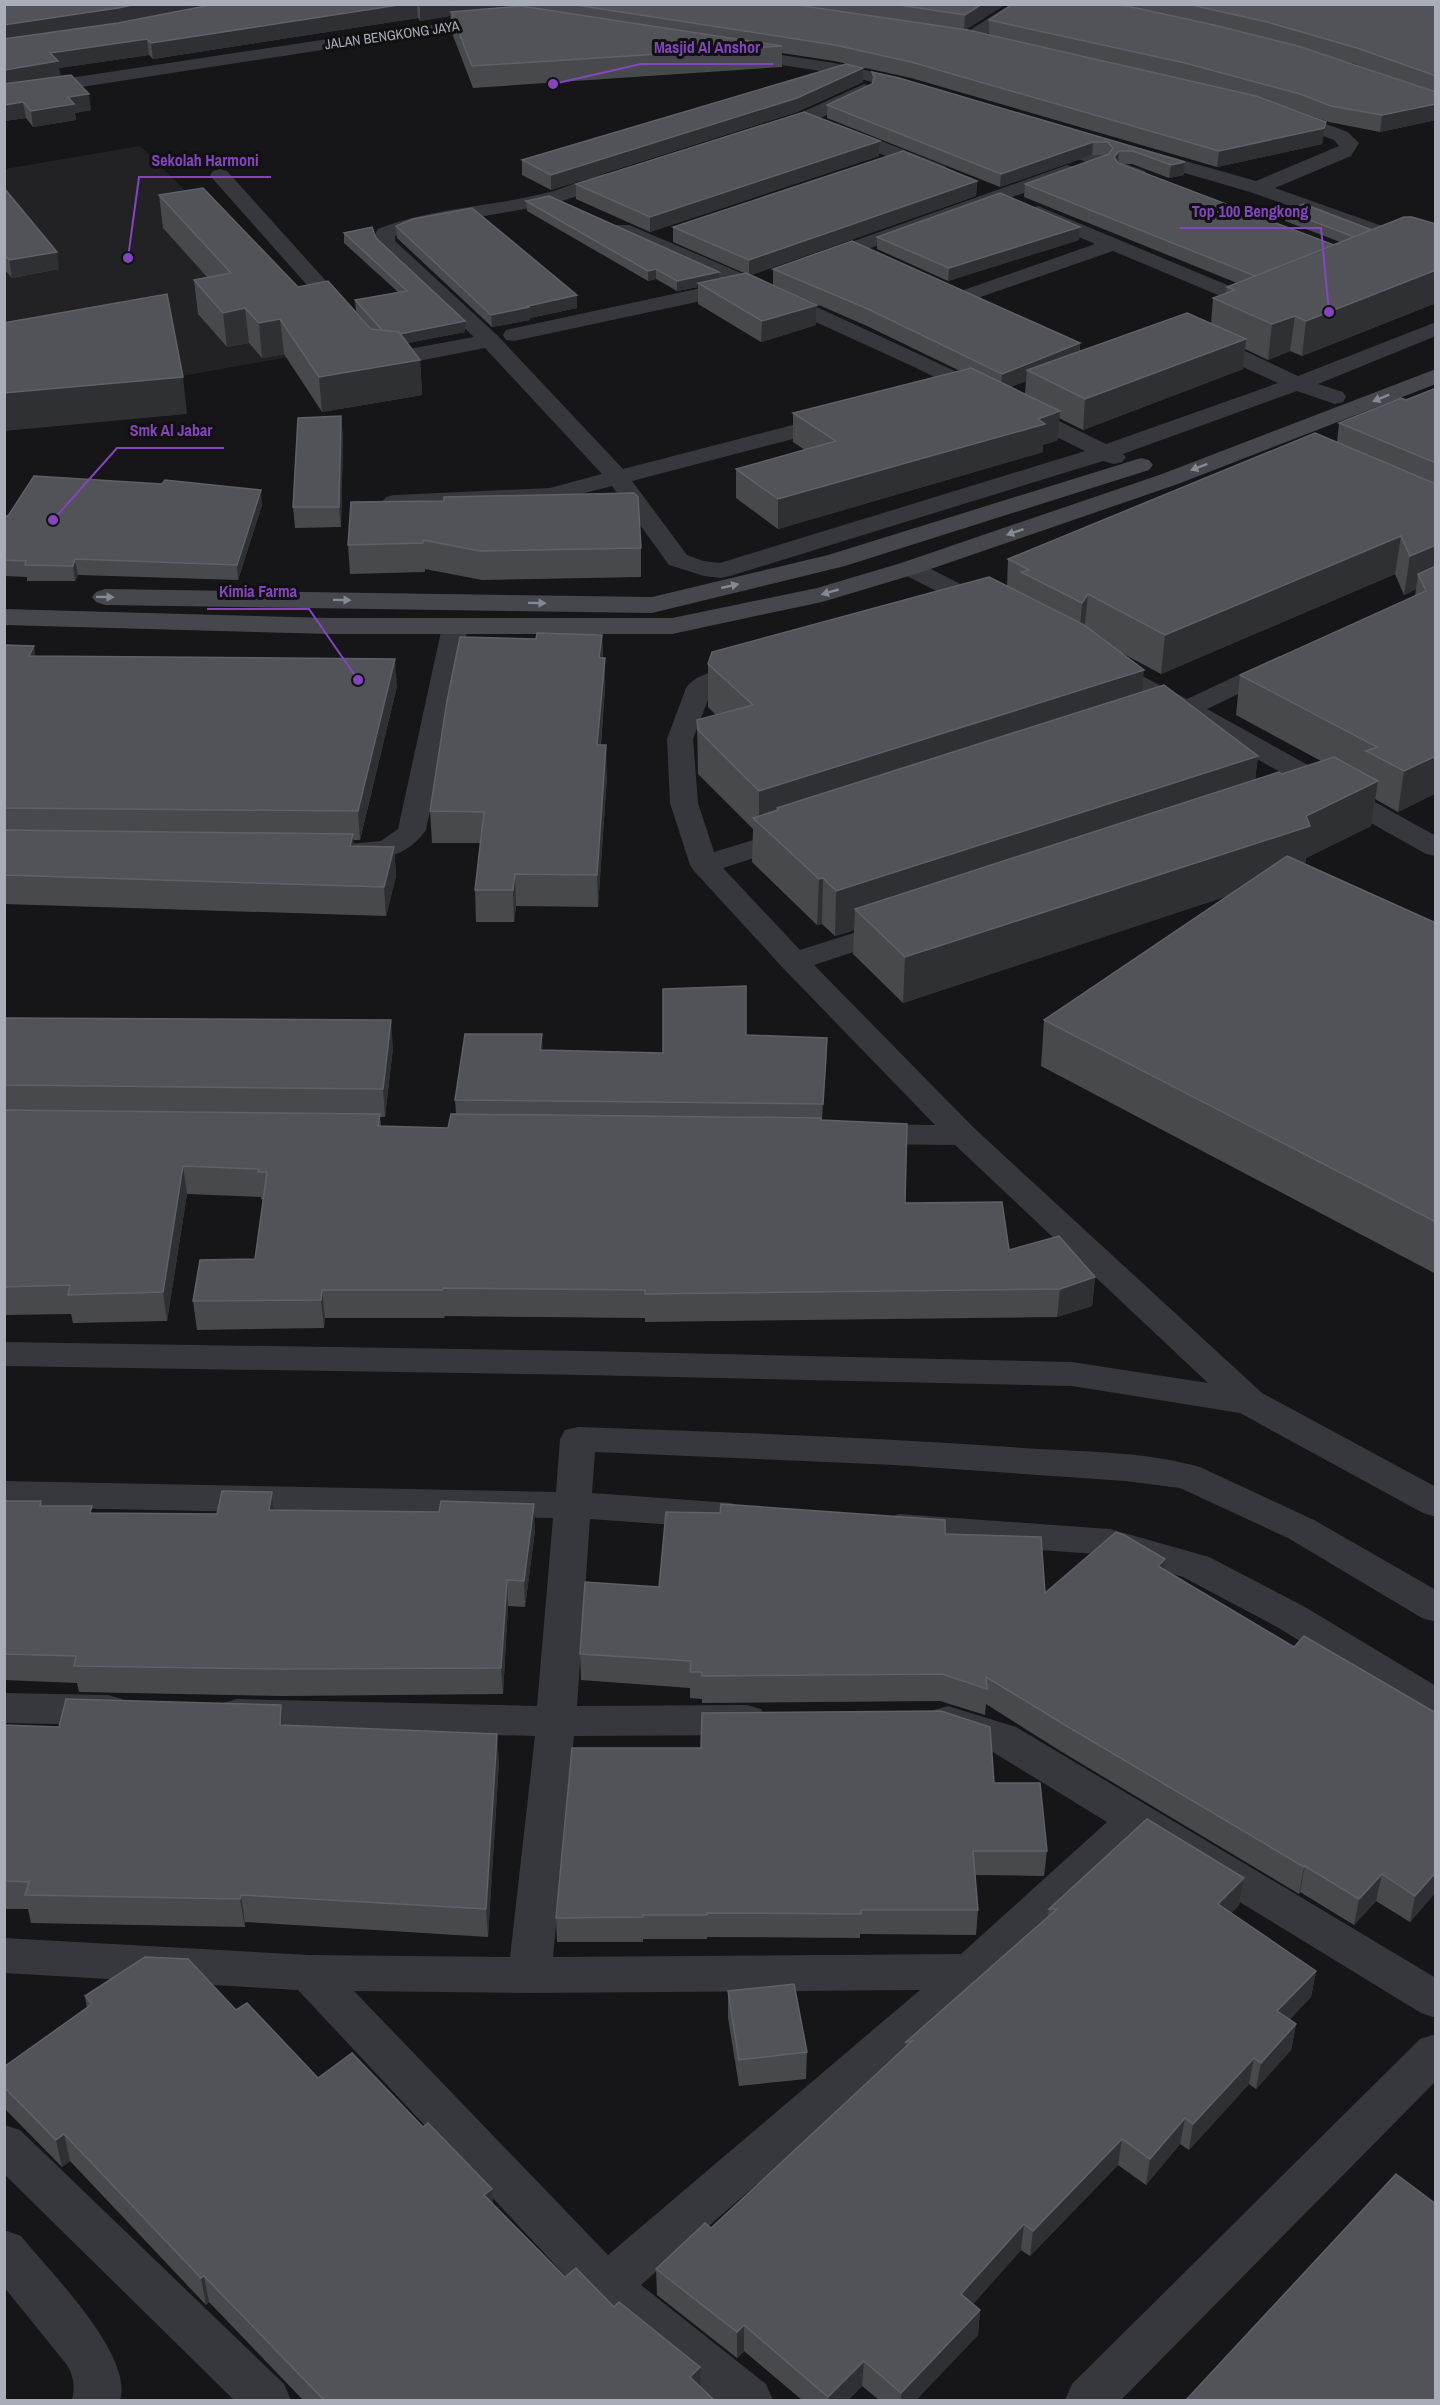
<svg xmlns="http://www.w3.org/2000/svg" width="1440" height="2405" viewBox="0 0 1440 2405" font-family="'Archivo Narrow',sans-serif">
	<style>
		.built { fill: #222225 }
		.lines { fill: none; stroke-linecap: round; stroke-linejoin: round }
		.street { fill: #37383d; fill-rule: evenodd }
		.secondary { fill: #45474d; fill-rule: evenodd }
		.wall { fill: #47494d; fill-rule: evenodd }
		.shaded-wall { fill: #2f3033 }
		.building { fill: #525359; stroke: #5f6168; stroke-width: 1.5 }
		.oneway { fill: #858993 }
		.labels { text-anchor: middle; stroke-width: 6; stroke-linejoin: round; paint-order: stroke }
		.far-street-label { font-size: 14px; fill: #a8adb8; stroke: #111113 }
		.leader { fill: none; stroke: #8446be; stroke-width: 2 }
		.callout-dot { fill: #8446be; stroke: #111113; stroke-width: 2 }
		.callout-label { font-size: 16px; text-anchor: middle; font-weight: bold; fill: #8446be; stroke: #111113; stroke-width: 6; stroke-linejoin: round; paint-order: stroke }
	</style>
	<rect width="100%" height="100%" fill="#161618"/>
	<path class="built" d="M140 146 344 347 5 408V169Z"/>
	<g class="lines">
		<g class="street">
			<path d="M1011 4H1032L974 43H962L959 39 962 35Z"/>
			<path d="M495 17 501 18 504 22 501 26 354 45 4 99V88L354 35Z"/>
			<path d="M736 48 834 63 883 74 886 78 883 82 877 83 834 73 730 57 727 53 730 49Z"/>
			<path d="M864 84 871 86 873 90 871 94 812 122 770 135 763 133 761 129 763 125 798 114Z"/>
			<path d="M1282 108 1348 132 1359 143 1351 156 1275 188 1436 245V258L1250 192 1133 158 1130 154 1133 150 1140 148 1256 181 1339 146 1334 140 1275 118 1273 114 1275 110Z"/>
			<path d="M838 124 945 166 948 170 945 174H931L831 134 829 130 831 126Z"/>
			<path d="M1046 134 1145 171 1148 175 1145 179H1131L1039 144 1036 140 1039 136Z"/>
			<path d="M1067 165 1074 167 1077 171 1074 175 826 264 819 266 812 264 809 260 812 256Z"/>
			<path d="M220 169 227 171 389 351H398L474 337 378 247C374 241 374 235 378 229 433 207 493 207 550 192 569 187 606 168 625 173L628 177 625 181 552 204 413 229 395 236V241L498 336 623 469 835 414 843 416 846 421 843 426 632 481 687 555 703 561 720 563 1085 451 912 366 748 291 514 341 506 340 503 335 506 330 729 282 615 233 612 229 615 225H629C791 293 949 367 1106 444L1278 383 1195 345 1192 340 1195 335 1203 333 1211 335 1298 376 1436 322V336L1318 384 1343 392 1346 397 1343 402 1335 404 1297 391 1123 454 1126 457 1122 462 1114 464 1103 461 730 576 721 578 704 576 669 565 612 486 550 502 394 509 386 507 382 502 386 497 394 495 550 488 602 474 485 348 398 365 375 362 213 179 210 175 213 171Z"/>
			<path d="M1038 206 1256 297 1260 301 1256 305 1249 307 1242 305 1113 251 972 300 965 302 958 300 954 296 958 292 1095 244 1031 216 1028 212 1031 208Z"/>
			<path d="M910 561 919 563 998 603 1002 608 998 613 989 616 980 613 901 573 898 568 901 563Z"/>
			<path d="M455 619 464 622 468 627 426 830C406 859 370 865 337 857L333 851 337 845 381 841 398 829 442 627 446 622Z"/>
			<path d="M1279 656 1288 658 1292 664 1288 670 1207 709 1436 836V856L1426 854 1184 718 1151 728 1142 726 1138 720 1142 714 1164 708 1093 672 1089 666 1093 660 1102 658 1111 660 1187 699Z"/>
			<path d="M751 664 760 666 764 672 760 678 722 687 711 692 693 739 698 803 714 852 796 827 806 829 810 835 806 841 723 868 800 950 888 922 898 919 908 922 913 928 908 934 814 965 974 1128 1262 1393 1436 1487V1517L1423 1513 1240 1413 1072 1386 585 1375 4 1366V1342L585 1351 1072 1362 1208 1383 955 1145 861 1144 850 1141 845 1134 850 1127 861 1124 935 1125 783 968 694 871 690 865 670 803 667 739 686 688C698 670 731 669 751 664Z"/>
			<path d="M578 1427C722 1432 866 1437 1010 1447 1071 1452 1142 1450 1200 1467L1314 1520 1436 1590V1622L1422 1618 1288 1538 1180 1488 1125 1481 895 1465 595 1452 592 1493 731 1503 744 1507 750 1516 744 1525 731 1529 590 1519 577 1706 747 1705 761 1709 767 1720 761 1731 747 1735 574 1736 553 1957 961 1954 1107 1822 988 1749 934 1732 928 1721 934 1710 948 1706 1016 1727 1436 1978V2018L1421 2013 1140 1841 986 1985 641 2285 766 2384 773 2400H713L589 2301 298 1990 4 1973V1938L309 1955 510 1957 535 1736 237 1729 223 1725 217 1714 223 1703 237 1699 537 1706 553 1518 4 1507V1481L556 1492 560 1439 565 1430ZM920 1990 608 2255 354 1991 530 1993Z"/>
			<path d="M899 1514 1110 1529 1209 1557 1305 1607 1436 1686V1720L1422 1716 1277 1627 1183 1577 1110 1555 899 1540 886 1536 880 1527 886 1518Z"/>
			<path d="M4 1693 108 1695 122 1699 128 1710 122 1721 108 1725 4 1723Z"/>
			<path d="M1436 2034V2081L1121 2400H1065L1072 2384 1420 2039Z"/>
			<path d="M4 2125 20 2130 284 2384 291 2400H234L4 2174Z"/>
			<path d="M4 2230 21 2236C49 2271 134 2355 120 2400H72C75 2387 74 2377 67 2365L4 2287Z"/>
		</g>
		<g class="secondary">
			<path d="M1436 369V384L1178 484 919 573 822 602 672 634H330L4 625V609L330 618H672L817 588 901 563 1162 474Z"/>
			<path d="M1141 458 1149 460 1153 465 1149 470 845 566 652 613 105 605 96 602 92 597 96 592 105 589 652 597 828 555Z"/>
		</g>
	</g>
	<g class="wall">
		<path d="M4 4H1006L965 30 989 35V20L1013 4H1436V120L1380 132 1329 122 1298 111 1288 108 1326 122 1322 144 1217 167 911 78 834 61 782 53V67L473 88 452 33 451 19H450V16L420 21 418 18 153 59 149 55 59 68 60 76 91 110 75 113 76 120 33 127 26 118 4 121ZM1323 55 1355 64 1397 79Z"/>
		<path d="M872 72 1185 162 1184 175 1169 178 1132 164H1119L1334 245 1340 242 1285 221 1286 211 1372 230 1436 224V303L1302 356 1290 351 1268 360 1245 349 1243 369 1083 430 1059 418 1058 440 1043 445V452L778 529 736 498V469L805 450 793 442V413L960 371 867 326 773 285V269L1080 343V351L1211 323 1213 298 1226 293 1227 287 1237 283 1024 197 1025 184 1107 155H1092L1000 187 827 118V105L872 84ZM1026 381 1025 394 1010 387Z"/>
		<path d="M863 82 797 112 551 190 522 175V160Z"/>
		<path d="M880 141 879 156 650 232 576 199V184Z"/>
		<path d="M977 181 976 196 750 275 817 305 816 325 761 342 698 304V287L677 291 656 279 648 281 527 211 526 201 719 279 744 273 673 242V227Z"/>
		<path d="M4 188 59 269 12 278 4 269Z"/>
		<path d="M159 195 298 287 372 329 356 311 355 300 398 292 344 243V233L376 238 465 321V332L407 343 420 360 422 395 322 412 284 354 262 358 249 343 227 347 198 314 194 280 207 277 163 228Z"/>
		<path d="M396 226 577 308 530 318V320L492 327 397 238Z"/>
		<path d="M1080 227 1079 240 948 281 877 249V237Z"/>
		<path d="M1436 388V793L1398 812 1375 799 1371 826 1306 858 1305 864 1436 923V1274L1041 1066 1044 1020 1227 896 903 1003 853 954 854 930 835 936 822 924 817 925 752 862 753 829 698 774 697 720 716 715 708 707V664L1007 586 1008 559 1337 442 1339 423 1406 400ZM1395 574 1404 595 1416 589 1415 596 1240 675 1236 715 1321 761 1282 774 1255 779 1258 756 1142 692 1122 653 1161 674Z"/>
		<path d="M343 436 341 527 295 528 293 507Z"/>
		<path d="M351 502 641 548V577L482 580 425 569V572L350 574 348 545Z"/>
		<path d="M262 505 238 580 78 575 75 581H27V577L4 576V516Z"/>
		<path d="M602 635 603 658 605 688 601 745 607 776 598 907 516 906 514 922H476L475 890 480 843H432L430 811 536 639Z"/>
		<path d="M4 645 35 656 397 686 360 840H353L354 846 394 847 396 876 386 916 4 904Z"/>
		<path d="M4 1018 393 1047 385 1117H380L381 1126 448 1128 456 1114 455 1100 543 1050 663 1053 746 1035 827 1038 822 1120 905 1203 1009 1250 1095 1277 1092 1306 1057 1317 645 1322V1318L445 1316 444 1318H325L324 1328 197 1330 193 1301 255 1259 263 1200 261 1199V1197L187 1194 167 1321 73 1323 71 1314 4 1315Z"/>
		<path d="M272 1492 274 1510 535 1530 525 1607 508 1606 503 1694 285 1696 79 1692 77 1683 4 1680V1501H41L42 1506 93 1513 217 1514Z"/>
		<path d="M945 1534 1045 1593 1164 1569 1294 1647 1436 1713V1892L1410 1922 1376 1901 1354 1925 1300 1892 1299 1894 1062 1752 986 1704 985 1715 940 1701 702 1703V1699L690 1698V1688L581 1680 580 1654 659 1587Z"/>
		<path d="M281 1705 283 1725 499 1761 488 1937 245 1922V1927L31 1923 28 1909H4V1725L59 1727Z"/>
		<path d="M994 1783 1047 1851 1044 1876 975 1875 978 1910 976 1935 860 1934V1938L707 1937V1939H643V1942H557L556 1918Z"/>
		<path d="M1244 1878 1239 1905 1231 1913 1316 1971 1311 1997 1290 2019 1296 2024 1291 2050 1256 2089 1249 2084 1189 2150 1180 2144 1146 2185 1118 2165 1030 2256 1021 2250 973 2304 980 2310 978 2335 916 2400H879L862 2386 848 2400H802L744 2351 737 2358 657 2295 656 2269 711 2228 906 2047V2042L1048 1916 1049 1909Z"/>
		<path d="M728 1991 807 2052 806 2079 739 2086 728 2018Z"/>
		<path d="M85 1996 236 2010 318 2078 423 2127 492 2189 493 2204 565 2277 614 2307 714 2400H303L209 2302 206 2305 70 2161 62 2167 4 2108V2067L87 2008Z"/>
	</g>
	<g class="shaded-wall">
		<path d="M137 4H219L120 24 4 41V25Z"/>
		<path d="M405 4H417L418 18 153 59 151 43Z"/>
		<path d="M424 4H449L450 16 420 21V5Z"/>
		<path d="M449 4H522V13L451 12V19H450Z"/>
		<path d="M982 4H1006L964 31 965 15Z"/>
		<path d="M147 39 149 55 59 68 61 77 4 86V70L50 53Z"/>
		<path d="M863 68V82L797 112 551 190V175Z"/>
		<path d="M89 94 91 110 75 113 76 120 33 127 31 111 68 97Z"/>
		<path d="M23 102 26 118 4 121V105Z"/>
		<path d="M1436 104V120L1380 132 1382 115Z"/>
		<path d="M1326 122 1322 144 1217 167 1219 151Z"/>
		<path d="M880 141 879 156 650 232V217Z"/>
		<path d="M1093 142 1092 155 1000 187 1001 174Z"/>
		<path d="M1119 151 1118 164 1114 157Z"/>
		<path d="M1185 162 1184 175 1169 178 1171 165Z"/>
		<path d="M977 181 976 196 749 276V260Z"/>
		<path d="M1080 227 1079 240 948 281 949 268Z"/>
		<path d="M57 252 59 269 12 278 9 260Z"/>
		<path d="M656 269V279L648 281V271Z"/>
		<path d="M1436 270V303L1302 356 1306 321Z"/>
		<path d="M719 272V282L698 283V287L677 291V281Z"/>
		<path d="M577 295V308L530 318V320L492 327 491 315Z"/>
		<path d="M817 305 816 325 761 342 762 321Z"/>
		<path d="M245 308 249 343 227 347 223 313Z"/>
		<path d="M1295 316 1290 351 1268 360 1272 324Z"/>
		<path d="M280 319 284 354 262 358 259 323Z"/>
		<path d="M465 321V332L388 347 387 336Z"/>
		<path d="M1246 339 1243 369 1083 430 1085 399Z"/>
		<path d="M1080 343 1079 360 1027 370 1026 381 1001 391 1002 374Z"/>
		<path d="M420 360 422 395 322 412 319 377Z"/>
		<path d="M183 377 187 414 4 431V393Z"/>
		<path d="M1060 411 1058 440 1043 445V452L778 529V499L1038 419Z"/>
		<path d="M341 416 343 436 341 527 339 507Z"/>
		<path d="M261 490 262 505 238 580 237 565Z"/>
		<path d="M1401 536 1395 574 1161 674 1165 635Z"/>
		<path d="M1436 545V580L1418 574 1416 589 1404 595 1410 556Z"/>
		<path d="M75 559 78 575 75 581 73 566Z"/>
		<path d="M1088 594 1084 633 1079 642 1082 603Z"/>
		<path d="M602 635 603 665 599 658Z"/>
		<path d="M34 646 38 673 29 656Z"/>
		<path d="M605 658V688L598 776 597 745Z"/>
		<path d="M395 659 397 686 360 840 358 811Z"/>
		<path d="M1144 670 1140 713 778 810 777 808 776 830 759 823V791Z"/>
		<path d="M606 745 607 776 598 907 597 875Z"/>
		<path d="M1258 756 1253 800 855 909 854 930 835 936 836 891Z"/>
		<path d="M1436 756V793L1398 812 1404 771Z"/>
		<path d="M1378 781 1371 826 1306 858 1304 871 903 1003 905 957 1306 816Z"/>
		<path d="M353 834 355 862 350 846Z"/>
		<path d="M394 847 396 876 386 916 384 887Z"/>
		<path d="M515 874 516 906 514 922 513 890Z"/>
		<path d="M823 878 822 924 817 925 819 879Z"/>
		<path d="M391 1020 393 1047 385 1117 383 1089Z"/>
		<path d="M542 1034 543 1052 540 1050Z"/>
		<path d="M827 1038V1056L822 1122 823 1104Z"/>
		<path d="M183 1166 187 1194 167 1321 163 1292Z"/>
		<path d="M1095 1277 1092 1306 1057 1317 1060 1289Z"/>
		<path d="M322 1290 325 1318 324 1328 321 1300Z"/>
		<path d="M272 1492 275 1518 269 1510Z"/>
		<path d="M534 1504 535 1530 525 1607 524 1581Z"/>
		<path d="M1165 1559 1162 1585 1158 1566Z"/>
		<path d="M507 1580 508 1606 503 1694 501 1668Z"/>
		<path d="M281 1705 284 1732 280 1725Z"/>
		<path d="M497 1734 499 1761 488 1937 486 1909Z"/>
		<path d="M1305 1866 1300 1892 1299 1894 1304 1867Z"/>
		<path d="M1436 1872V1892L1410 1922 1415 1896Z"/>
		<path d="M1382 1874 1376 1901 1354 1925 1359 1899Z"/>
		<path d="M1244 1878 1239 1905 1213 1930 1218 1904Z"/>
		<path d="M241 1895 245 1922V1927L240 1899Z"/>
		<path d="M1316 1971 1311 1997 1273 2037 1277 2011Z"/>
		<path d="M1296 2024 1291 2050 1256 2089 1261 2063Z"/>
		<path d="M1254 2058 1249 2084 1189 2150 1193 2124Z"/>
		<path d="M1185 2118 1180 2144 1146 2185 1150 2159Z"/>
		<path d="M64 2134 70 2161 62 2167 56 2140Z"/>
		<path d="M1122 2139 1118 2165 1030 2256 1033 2231Z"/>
		<path d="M492 2189 494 2215 484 2195Z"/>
		<path d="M1024 2224 1021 2250 959 2320 961 2294Z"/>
		<path d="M204 2276 209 2302 206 2305 201 2278Z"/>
		<path d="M980 2310 978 2335 916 2400H901V2393Z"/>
		<path d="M744 2325V2351L737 2358V2332Z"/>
		<path d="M864 2361 862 2386 848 2400H828V2397Z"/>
		<path d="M700 2367 701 2393 690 2377Z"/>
	</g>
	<g class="building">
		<path d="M4 4H137L118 8 4 25Z"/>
		<path d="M216 4H405L151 43 147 39 50 53 58 61 4 70V39L118 23Z"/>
		<path d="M569 4H790L968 30 1256 96 1326 122 1324 128 1219 151 911 62 835 45Z"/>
		<path d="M893 4H982L965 15Z"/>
		<path d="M1013 4H1118L1214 25 1298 46 1436 92V104L1382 115 1331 106 1300 94 1185 63 989 20Z"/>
		<path d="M1187 4H1436V76L1357 48 1267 22Z"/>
		<path d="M521 6 782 46 472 66 451 12Z"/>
		<path d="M846 64 863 68 797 98 551 175 522 160Z"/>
		<path d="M872 72 899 78 1185 162 1171 165 1133 151H1119L1114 157 1118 163 1334 245 1255 276 1025 184 1109 154 1113 148 1108 142H1093L1001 174 827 105 872 84 875 77Z"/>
		<path d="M71 75 89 94 68 97 74 104 31 111 23 102 4 105V84Z"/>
		<path d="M804 112 880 141 650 217 576 184Z"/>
		<path d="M903 151 977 181 749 260 673 227Z"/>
		<path d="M4 188 57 252 9 260 4 254Z"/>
		<path d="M203 188 298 287 328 281 371 329 399 332 420 360 319 377 280 319 259 323 245 308 223 313 194 280 231 273 159 195Z"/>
		<path d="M1000 193 1080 227 949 268 877 237Z"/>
		<path d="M549 196 719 272 677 281 656 269 648 271 526 201Z"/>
		<path d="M1304 204 1372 230 1354 237 1286 211Z"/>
		<path d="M472 208 577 295 528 306 529 307 491 315 396 226 413 219Z"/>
		<path d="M1404 217H1412L1436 224V270L1306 321 1295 316 1272 324 1213 298 1235 290 1227 287Z"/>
		<path d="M372 227 376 238 465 321 400 334 399 332 382 330 355 300 407 291 344 233Z"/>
		<path d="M852 241 1080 343 1002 374 868 309 773 269Z"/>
		<path d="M746 273 817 305 762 321 698 283Z"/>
		<path d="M167 294 183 377 4 393V323Z"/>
		<path d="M1187 313 1246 339 1085 399 1027 370Z"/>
		<path d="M971 368 1060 411 1038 419 1045 424 778 499 736 469 836 441 793 413Z"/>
		<path d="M1436 388V463L1339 423 1401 398 1406 400Z"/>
		<path d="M341 416 339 507H293L298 418Z"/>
		<path d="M1315 433 1436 484V545L1410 556 1401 536 1165 635 1088 594 1082 603 1021 572 1029 570 1008 559Z"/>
		<path d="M34 476 162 484 165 480 261 490 237 565 75 559 73 566 25 565 26 561 4 560V516H8Z"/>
		<path d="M634 493 638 497 641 548 480 551 423 540V543L348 545 351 502 444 501V497Z"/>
		<path d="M1436 566V756L1404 771 1366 751 1377 747 1240 675 1426 591 1418 574Z"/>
		<path d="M989 577 1084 625 1144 670 759 791 698 730 697 720 753 705 708 664 712 652Z"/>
		<path d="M537 633 602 635 599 658H605L597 745H606L597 875 515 874 513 890H475L484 812 430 811 447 701 460 637 536 639Z"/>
		<path d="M4 645 34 646 29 656 395 659 358 811 4 808Z"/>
		<path d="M1164 685 1258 756 836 891 823 878 819 879 753 818 778 810 777 808Z"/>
		<path d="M1334 757 1378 781 1306 816 1310 826 905 957 855 909 1279 772 1282 774Z"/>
		<path d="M4 830 353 834 350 846 394 847 384 887 4 875Z"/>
		<path d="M1287 856 1436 923V1222L1044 1020Z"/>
		<path d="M746 986V1035L827 1038 823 1104 455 1100 465 1034H542L540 1050 663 1053V989Z"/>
		<path d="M4 1018 391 1020 383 1089 4 1085Z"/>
		<path d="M4 1110 380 1114 378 1126 448 1128 451 1114 821 1118V1120L907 1124 905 1203 1002 1202 1009 1250 1059 1236 1095 1277 1060 1289 645 1294V1290L443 1288 442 1290H322L321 1300 193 1301 200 1260 255 1259 267 1172H258L259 1169 183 1166 163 1292 68 1295 70 1285 4 1287Z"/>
		<path d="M222 1491 272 1492 269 1510 439 1512 441 1501 534 1504 524 1581 507 1580 501 1668 281 1669 74 1666 76 1656 4 1654V1501H41L40 1506H92L90 1513 217 1514Z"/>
		<path d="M721 1504 945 1520V1534L1041 1537 1045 1593 1116 1532 1124 1535 1165 1559 1158 1566 1294 1647 1304 1636 1436 1713V1872L1415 1896 1382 1874 1359 1899 1305 1866 1304 1867 1065 1725 986 1677 987 1689 942 1674 702 1676V1672H690L691 1661 580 1654 585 1582 659 1587 666 1512 720 1513Z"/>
		<path d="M66 1699 281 1705 280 1725 497 1734 486 1909 241 1895 240 1899 25 1895 29 1882 4 1881V1725L59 1727Z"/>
		<path d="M941 1711 990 1727 994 1783H1040L1047 1851H973L978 1910H861V1914L707 1913V1915H643V1917L556 1918 572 1748H701L702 1713Z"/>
		<path d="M1147 1819 1244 1878 1218 1904 1316 1971 1277 2011 1296 2024 1261 2063 1254 2058 1193 2124 1185 2118 1150 2159 1122 2139 1033 2231 1024 2224 961 2294 980 2310 901 2393 864 2361 828 2397 744 2325 737 2332 656 2269 705 2223 711 2228 912 2041 906 2042 1057 1909H1049Z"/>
		<path d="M145 1957 188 1959 236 2010 247 2003 318 2078 352 2053 423 2127 428 2123 492 2189 484 2195 565 2277 576 2268 614 2307 619 2302 700 2367 690 2377 714 2400H324L204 2276 201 2278 64 2134 56 2140 4 2087V2067L92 2004 85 1996Z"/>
		<path d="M794 1984 807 2052 739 2060 728 1991Z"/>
		<path d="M1396 2174 1436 2204V2400H1186Z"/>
	</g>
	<defs><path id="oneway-solid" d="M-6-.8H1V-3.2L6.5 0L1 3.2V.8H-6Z" transform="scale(1.5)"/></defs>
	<g class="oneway">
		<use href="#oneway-solid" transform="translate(1381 398) rotate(158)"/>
		<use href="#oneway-solid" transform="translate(1199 467) rotate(159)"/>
		<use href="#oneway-solid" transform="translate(1015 532) rotate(161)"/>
		<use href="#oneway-solid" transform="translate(730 586) rotate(-13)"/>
		<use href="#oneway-solid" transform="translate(830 592) rotate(164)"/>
		<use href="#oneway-solid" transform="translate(105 597) rotate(1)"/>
		<use href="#oneway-solid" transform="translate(342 600) rotate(1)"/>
		<use href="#oneway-solid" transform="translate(537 603) rotate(1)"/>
	</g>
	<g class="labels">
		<g class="far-street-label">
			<text transform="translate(392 35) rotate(-8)" y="5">JALAN BENGKONG JAYA</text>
		</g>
	</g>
	<path class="leader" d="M553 84L641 64H773M128 258L139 177H271M1329 312L1321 228H1180M53 520L117 448H224M358 680L309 609H207"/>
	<g class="callout-dot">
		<circle cx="553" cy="84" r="6"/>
		<circle cx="128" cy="258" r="6"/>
		<circle cx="1329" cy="312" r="6"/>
		<circle cx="53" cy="520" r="6"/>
		<circle cx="358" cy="680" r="6"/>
	</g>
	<g class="callout-label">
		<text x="707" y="53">Masjid Al Anshor</text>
		<text x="205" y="166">Sekolah Harmoni</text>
		<text x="1250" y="217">Top 100 Bengkong</text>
		<text x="171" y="436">Smk Al Jabar</text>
		<text x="258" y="597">Kimia Farma</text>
	</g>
	<rect width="1440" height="2405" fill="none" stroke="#a8adb8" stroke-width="12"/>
</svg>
